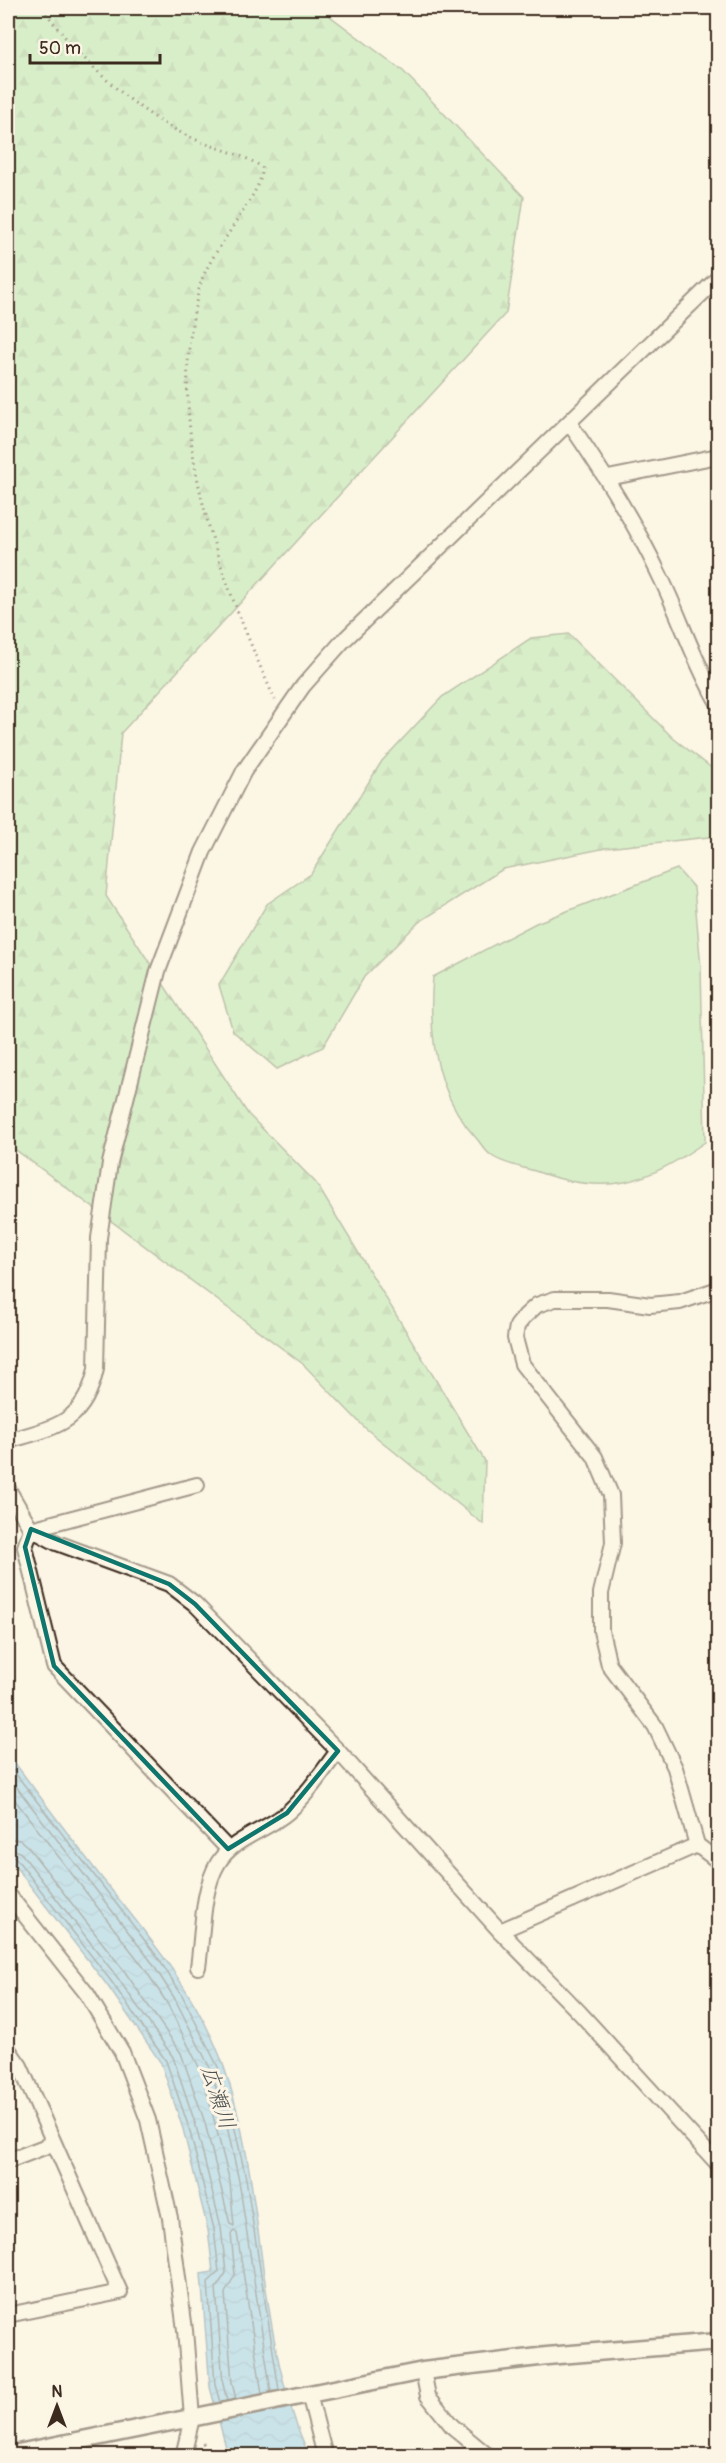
<svg xmlns="http://www.w3.org/2000/svg" width="726" height="2463" viewBox="0 0 726 2463" font-family="Pangolin,'Klee One',sans-serif">
	<style>
		.forest { fill: url(#forest-firs); stroke: #748762; stroke-width: 1.5 }
		.garden { fill: #aee4a7; stroke: #748762; stroke-width: 1.5 }
		.water { fill: url(#water-waves); stroke: #6c8b9a; stroke-width: 1.5 }
		.lines { fill: none; stroke-linecap: round; stroke-linejoin: round }
		.shore { stroke: #5b6b71; stroke-width: 1.5 }
		.minor-casing { stroke: #3b2a1e; stroke-width: 18 }
		.tertiary-casing { stroke: #3b2a1e; stroke-width: 21 }
		.path { stroke: #3b2a1e; stroke-width: 3; stroke-dasharray: 1.5 4.5; stroke-linecap: butt }
		.minor { stroke: #fcf5e5; stroke-width: 14 }
		.tertiary { stroke: #fcf5e5; stroke-width: 16 }
		.marked { fill: none; stroke: #0f766e; stroke-width: 4.5; stroke-linejoin: round }
		.labels { text-anchor: middle; stroke-width: 6; stroke-linejoin: round; paint-order: stroke }
		.water-label { font-size: 22px; font-style: italic; fill: #4f5252; stroke: #fcf5e5 }
	</style>
	<defs>
		<pattern id="forest-firs" width="22" height="20" patternUnits="userSpaceOnUse" patternTransform="scale(1.5)"><rect width="22" height="20" fill="#aee4a7"/><path d="M5 1l3.5 6h-7zM16 11l3.5 6h-7z" fill="#97c48f"/></pattern>
		<pattern id="water-waves" width="16" height="10" patternUnits="userSpaceOnUse" patternTransform="scale(1.5)"><rect width="16" height="10" fill="#8ccced"/><path d="M0 5q4-4 8 0t8 0" fill="none" stroke="#7aafcb"/></pattern>
	</defs>
	<rect width="100%" height="100%" fill="#fcf5e5"/>
	<filter id="ink" filterUnits="userSpaceOnUse"><feTurbulence type="fractalNoise" baseFrequency=".0167" numOctaves="2"/><feDisplacementMap in="SourceGraphic" scale="12" xChannelSelector="R" yChannelSelector="G"/><feConvolveMatrix kernelMatrix="1 2 1 2 8 2 1 2 1" color-interpolation-filters="sRGB"/></filter>
	<g filter="url(#ink)">
		<g class="forest">
			<path d="M8 8H325L326 13 403 71 524 197 506 313 121 733 106 896 248 1114 316 1183 485 1461 483 1524 364 1427 303 1364 8 1144Z"/>
			<path d="M569 634 673 738 718 773V836L606 848 503 869 419 922 364 977 323 1047 277 1069 233 1031 219 985 267 904 311 874 382 761 442 697 531 638Z"/>
		</g>
		<path class="garden" d="M677 869 694 888 701 968 705 1142C645 1184 607 1197 535 1171 522 1167 503 1164 492 1156 486 1152 481 1144 477 1139 436 1095 428 1034 433 977L536 923Z"/>
		<path class="water" d="M8 1754C39 1795 69 1836 101 1877 147 1934 199 1996 224 2067 268 2193 254 2335 309 2455H228L210 2387 201 2274 213 2272 208 2230 183 2129 161 2063 107 1985 8 1857Z"/>
		<g class="lines">
			<g class="shore">
				<path d="M8 1764 156 1955 182 1995 218 2067 233 2120 246 2179 279 2390"/>
				<path d="M8 1776 150 1960 175 1999 211 2070 226 2122 239 2181 271 2392"/>
				<path d="M8 1791 142 1965 167 2003 202 2073 230 2182 234 2226 230 2224 205 2123 181 2053 125 1972 28 1847 20 1840 8 1838"/>
				<path d="M8 1847 21 1853 117 1977 173 2057 196 2126 221 2227 226 2273 216 2288 223 2384 227 2401"/>
				<path d="M8 1854 15 1857 111 1981 166 2061 189 2128 214 2229 219 2272 208 2282 215 2385 220 2402"/>
				<path d="M236 2399 232 2383 225 2293 235 2275 231 2234 234 2231 237 2233 262 2394"/>
			</g>
			<g class="minor-casing">
				<g id="minor">
					<path d="M570 424C603 472 634 521 659 574 680 616 694 662 718 703"/>
					<path d="M608 478 718 456"/>
					<path d="M718 1289 680 1302 650 1305 608 1299H555L537 1305 525 1316 517 1326 515 1338 522 1364 595 1457 611 1495 613 1543 601 1593V1631L609 1665 655 1726 675 1768 697 1845 718 1861"/>
					<path d="M8 1441C55 1427 84 1424 96 1369L99 1238 110 1163 158 971 203 852 244 771 303 686 342 642 718 278"/>
					<path d="M8 1489 31 1529 57 1543 169 1584 195 1604 338 1751 500 1931 580 2013 718 2164"/>
					<path d="M31 1529 25 1547 54 1666 228 1849"/>
					<path d="M31 1529 197 1485"/>
					<path d="M8 1894 87 1994 122 2052 148 2120 170 2218 185 2330 192 2418 183 2456"/>
					<path d="M500 1931 697 1845"/>
					<path d="M198 1967C203 1935 201 1891 218 1863 234 1837 266 1831 288 1812 308 1794 322 1772 338 1751"/>
					<path d="M8 2049 20 2066 120 2292 8 2315"/>
					<path d="M8 2161 52 2144"/>
					<path d="M423 2371 428 2396 452 2426 488 2456"/>
					<path d="M309 2394 325 2456"/>
				</g>
			</g>
			<g class="tertiary-casing">
				<path id="tertiary" d="M8 2455 423 2371 547 2356 718 2342"/>
			</g>
			<g class="path">
				<path d="M43 8C75 56 138 114 190 137 215 149 237 151 262 167 266 189 210 252 201 282 161 426 217 570 275 700"/>
				<path d="M203 2443 208 2456"/>
			</g>
			<use href="#minor" class="minor"/>
			<use href="#tertiary" class="tertiary"/>
		</g>
	</g>
	<path d="M0 0H726V2463H0ZM31 1529 169 1584 195 1604 338 1751 287 1813 228 1849 54 1666 25 1547Z" fill="#fcf5e5" fill-opacity=".55" fill-rule="evenodd"/>
	<path class="marked" d="M31 1529 169 1584 195 1604 338 1751 287 1813 228 1849 54 1666 25 1547Z"/>
	<g class="labels">
		<g class="water-label">
			<text transform="translate(219 2097) rotate(72)" y="8">広瀬川</text>
		</g>
	</g>
	<rect width="726" height="2463" fill="none" stroke="#fcf5e5" stroke-width="30"/>
	<rect x="15" y="15" width="696" height="2433" fill="none" stroke="#3b2a1e" stroke-width="2" filter="url(#ink)"/>
	<g transform="translate(57 2406)" stroke="#fcf5e5" stroke-width="4.5" paint-order="stroke">
	<path d="M0-4.5L10 22L0 15L-10 22Z" fill="#3b2a1e"/>
	<text y="-9" font-size="16" font-weight="bold" text-anchor="middle" fill="#3b2a1e">N</text>
	</g>
	<path d="M30 54v9h130v-9" fill="none" stroke="#3b2a1e" stroke-width="3"/>
	<text x="39" y="54" font-size="18" fill="#3b2a1e" stroke="#fcf5e5" stroke-width="4.5" paint-order="stroke">50 m</text>
</svg>
